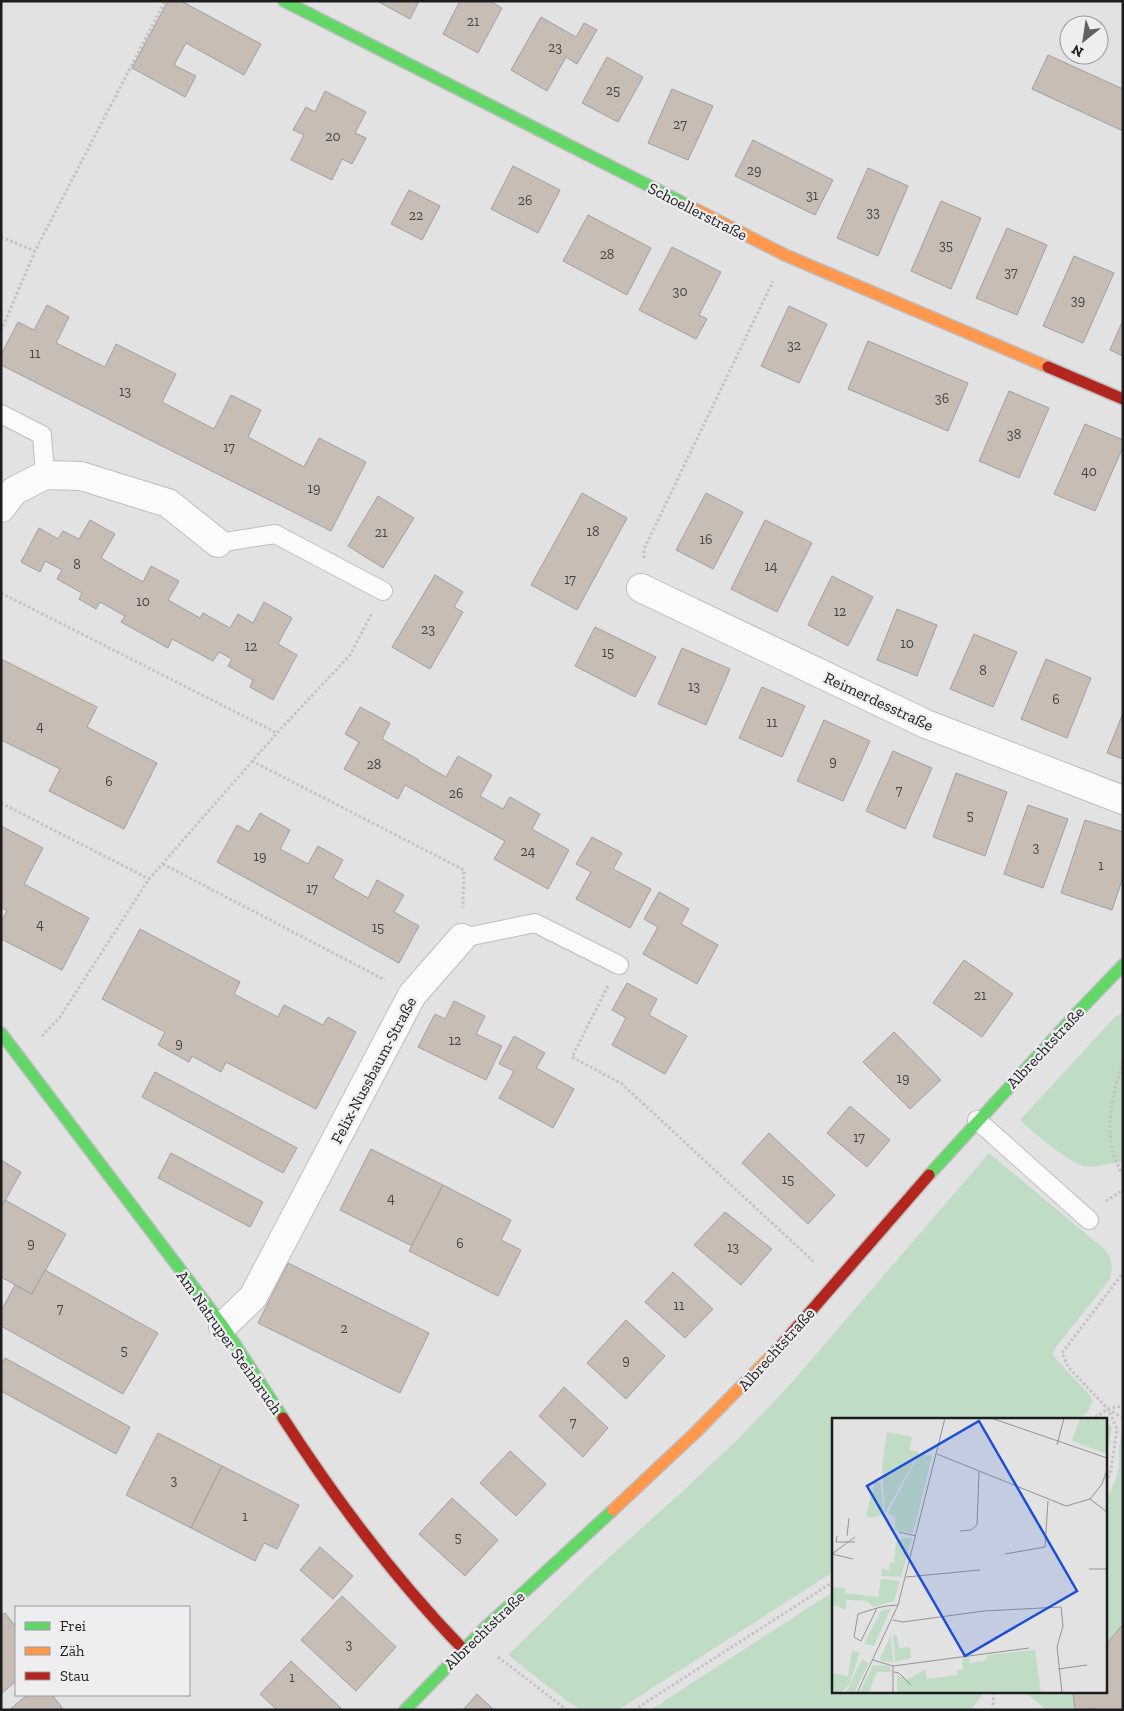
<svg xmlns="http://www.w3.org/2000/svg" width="1124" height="1711" viewBox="0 0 1124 1711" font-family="'Zilla Slab',serif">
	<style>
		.green { fill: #c1dcc4 }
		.building { fill: #c8bdb4; stroke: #a09f9f }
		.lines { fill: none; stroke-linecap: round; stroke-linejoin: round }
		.lane-casing { stroke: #bebec0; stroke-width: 20 }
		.street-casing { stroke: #bebec0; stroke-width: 30 }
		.fast-casing { stroke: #bebec0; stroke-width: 14 }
		.slow-casing { stroke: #bebec0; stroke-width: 14 }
		.jam-casing { stroke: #bebec0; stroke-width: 14 }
		.path { stroke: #c3c3c4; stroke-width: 3; stroke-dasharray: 2.5 2.5; stroke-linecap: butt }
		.lane { stroke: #fbfbfb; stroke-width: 18 }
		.street { stroke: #fbfbfb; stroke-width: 28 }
		.fast { stroke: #63d668; stroke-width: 11 }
		.slow { stroke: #ff974d; stroke-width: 11 }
		.jam { stroke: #b3261e; stroke-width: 11 }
		.labels { text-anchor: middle; stroke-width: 4.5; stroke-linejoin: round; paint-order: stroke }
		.number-label { font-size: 14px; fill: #474444 }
		.street-label { font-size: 16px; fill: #1c1c1e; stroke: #eeeef1 }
		.inset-road { fill: none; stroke: #939394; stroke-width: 1 }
		.view { fill: #1d4ed8; fill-opacity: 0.15; stroke: #1d4ed8; stroke-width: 2.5 }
		.inset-edge { fill: none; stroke: #1c1c1e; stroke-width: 2.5 }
	</style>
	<rect width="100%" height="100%" fill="#e2e2e3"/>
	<g class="green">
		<path d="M1123 1013V1162C1110 1163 1096 1168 1084 1166 1069 1163 1031 1131 1020 1120L1116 1016Z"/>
		<path d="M989 1153 1104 1249C1113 1260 1113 1266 1110 1279L1056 1347 1053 1354 1055 1358 1090 1395 1093 1401 1088 1412 1076 1420H833V1572L618 1710H582L568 1702 508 1655 595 1570 685 1489 736 1441 787 1388Z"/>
		<path d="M1105 1424H1109L1112 1428 1105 1464Z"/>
		<path d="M1122 1429 1123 1624 1105 1646V1503L1116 1479 1119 1466V1448Z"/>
		<path d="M833 1592V1692H984L971 1710H650Z"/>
		<path d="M1024 1692H1073L1075 1710H1047Z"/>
	</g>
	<g class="building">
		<path d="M168 1H181L261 44 244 75 186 43 174 65 196 76 185 97 132 68Z"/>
		<path d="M377 1H419L410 19Z"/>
		<path d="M460 1H490L502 8 478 53 443 34Z"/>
		<path d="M541 17 576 37 584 23 597 30 577 64 566 57 547 91 511 70Z"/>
		<path d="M1048 55 1123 89V131L1032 89Z"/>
		<path d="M607 57 643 77 618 122 582 103Z"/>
		<path d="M672 89 713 106 688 160 648 143Z"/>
		<path d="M325 91 366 112 355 133 366 138 352 164 342 159 332 180 291 160 304 135 293 130 306 107 315 112Z"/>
		<path d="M753 140 833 180 815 215 735 176Z"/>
		<path d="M513 166 560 190 538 233 491 209Z"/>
		<path d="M868 168 908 186 878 256 837 238Z"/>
		<path d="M409 190 440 206 422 240 391 224Z"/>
		<path d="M941 201 981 218 951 289 911 271Z"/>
		<path d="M588 215 651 248 627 295 563 261Z"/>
		<path d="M1007 228 1047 245 1017 315 976 298Z"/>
		<path d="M672 247 721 272 699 315 707 319 696 339 639 310Z"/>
		<path d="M1074 256 1114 273 1083 343 1043 326Z"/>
		<path d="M47 305 69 317 56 343 105 367 116 344 176 374 162 402 214 429 231 395 261 410 248 437 304 467 319 438 366 462 331 531 1 365V355L18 322 34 330Z"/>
		<path d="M789 306 827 324 799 383 761 366Z"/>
		<path d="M1123 320V356L1110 350Z"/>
		<path d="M868 341 968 383 948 431 848 389Z"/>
		<path d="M1009 391 1049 408 1019 478 979 461Z"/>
		<path d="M1085 424 1123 440V447L1095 511 1054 494Z"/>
		<path d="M582 493 627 518 577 610 531 585Z"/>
		<path d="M706 493 743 512 713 569 676 550Z"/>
		<path d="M378 496 414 518 383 568 348 546Z"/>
		<path d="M90 520 115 534 101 558 143 582 151 566 179 581 168 600 200 618 203 613 230 628 238 614 253 623 264 602 292 618 278 644 297 655 273 700 250 687 253 680 228 666 232 659 219 652 213 661 172 639 168 648 121 622 125 616 100 602 96 609 79 599 82 593 57 579 62 570 45 561 40 572 21 562 39 528 58 539 63 531 79 539Z"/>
		<path d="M765 520 812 543 777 612 731 589Z"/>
		<path d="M435 575 463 592 454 607 463 612 430 669 392 647Z"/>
		<path d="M832 576 873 597 848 646 808 625Z"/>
		<path d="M897 609 937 625 917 676 877 660Z"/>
		<path d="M595 627 656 657 635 697 575 666Z"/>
		<path d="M974 634 1017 652 993 707 950 689Z"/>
		<path d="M682 648 730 669 706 725 658 704Z"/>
		<path d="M1 659 97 707 87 727 157 763 124 829 49 791 60 769 1 740Z"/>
		<path d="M1046 659 1091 678 1067 738 1021 719Z"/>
		<path d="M762 687 805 706 782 757 739 738Z"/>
		<path d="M360 707 390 723 382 739 419 760 418 761 446 777 458 756 492 775 480 796 503 809 510 797 540 814 532 829 569 850 548 889 494 859 505 841 405 785 398 799 344 769 359 742 345 734Z"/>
		<path d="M1123 713V759L1107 753Z"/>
		<path d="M824 720 870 741 843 801 797 781Z"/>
		<path d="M893 751 932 768 905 829 866 811Z"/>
		<path d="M956 773 1007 792 985 856 933 837Z"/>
		<path d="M1028 805 1068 819 1043 888 1004 874Z"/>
		<path d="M260 813 290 830 280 849 308 864 318 846 343 860 333 878 368 898 377 880 404 895 394 912 419 926 399 963 217 862 237 825 249 832Z"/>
		<path d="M1085 820 1123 832V877L1112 910 1061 893Z"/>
		<path d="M1 826 43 848 24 884 89 918 62 970 1 939V922L7 911 1 907Z"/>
		<path d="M592 837 622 853 613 869 651 889 630 928 576 899 591 872 576 864Z"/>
		<path d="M659 892 689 909 681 924 718 945 697 984 643 954 658 927 644 919Z"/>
		<path d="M140 929 240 982 234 994 278 1017 284 1005 323 1025 328 1017 356 1032 316 1109 226 1062 221 1072 192 1056 189 1062 158 1045 165 1032 102 999Z"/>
		<path d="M964 960 1013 994 982 1037 933 1003Z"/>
		<path d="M627 983 657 999 649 1015 687 1036 665 1074 612 1045 626 1018 612 1010Z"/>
		<path d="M454 1001 485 1016 476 1034 502 1046 486 1080 418 1047 435 1014 445 1019Z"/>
		<path d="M894 1032 941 1080 910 1109 863 1062Z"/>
		<path d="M514 1036 545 1053 536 1068 574 1089 553 1128 499 1098 514 1071 499 1064Z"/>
		<path d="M155 1072 297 1148 283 1173 142 1097Z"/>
		<path d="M850 1106 890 1140 867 1167 827 1133Z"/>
		<path d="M769 1133 835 1195 808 1224 742 1163Z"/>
		<path d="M371 1149 443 1185 412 1246 340 1210Z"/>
		<path d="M171 1153 263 1202 250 1227 158 1178Z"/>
		<path d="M1 1160 21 1172 1 1208Z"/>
		<path d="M443 1185 511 1220 501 1240 521 1250 498 1296 409 1251Z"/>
		<path d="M5 1200 66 1234 32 1294 1 1277V1208Z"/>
		<path d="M725 1212 772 1249 741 1285 694 1245Z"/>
		<path d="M288 1263 429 1333 400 1393 258 1323Z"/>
		<path d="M45 1270 158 1333 123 1394 1 1326V1311L15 1285 32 1294Z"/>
		<path d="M673 1272 713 1309 685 1338 645 1302Z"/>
		<path d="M626 1320 665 1356 626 1399 587 1363Z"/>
		<path d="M5 1358 130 1427 116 1454 1 1391V1365Z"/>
		<path d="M564 1387 608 1428 583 1457 539 1416Z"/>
		<path d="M158 1433 222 1466 191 1528 126 1495Z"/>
		<path d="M510 1451 546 1484 516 1516 480 1483Z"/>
		<path d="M222 1466 299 1505 277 1549 264 1543 255 1561 191 1528Z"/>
		<path d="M452 1498 498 1540 465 1576 419 1534Z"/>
		<path d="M320 1547 353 1576 333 1599 300 1570Z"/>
		<path d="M342 1596 396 1647 356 1691 301 1640Z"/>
		<path d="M5 1613 16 1627V1681L1 1694V1615Z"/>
		<path d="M1123 1624V1710H1097L1095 1708 1075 1710 1073 1692H1105V1646Z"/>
		<path d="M291 1661 341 1708 339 1710H277L260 1694Z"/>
		<path d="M477 1694 494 1710H463Z"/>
		<path d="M27 1695H52L64 1710H9Z"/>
	</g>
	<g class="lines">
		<g class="lane-casing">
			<g id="lane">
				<path d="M1 414 42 435 45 475"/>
				<path d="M218 543 275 534 383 591"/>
				<path d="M462 938 535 923 619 965"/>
				<path d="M977 1120 1089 1220"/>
			</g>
		</g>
		<g class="street-casing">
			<g id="street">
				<path d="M1 508 14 491 45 475 81 476 168 503 218 543"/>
				<path d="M641 588 926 724 1123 800"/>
				<path d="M223 1326 253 1297 412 995 462 938"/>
			</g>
		</g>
		<g class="fast-casing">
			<g id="fast">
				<path d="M284 1 695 209"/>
				<path d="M1 1033 223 1326 283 1418"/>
				<path d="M929 1175 1077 1013 1123 965"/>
				<path d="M405 1710 485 1628 613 1510"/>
			</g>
		</g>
		<g class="slow-casing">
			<g id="slow">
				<path d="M695 209 785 255 1048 367"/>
				<path d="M613 1510 695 1433 777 1350"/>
			</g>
		</g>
		<g class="jam-casing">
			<g id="jam">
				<path d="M1048 367 1123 399"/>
				<path d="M777 1350 929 1175"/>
				<path d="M283 1418C336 1500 395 1579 463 1649"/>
			</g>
		</g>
		<g class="path">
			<path d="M1 237 35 251"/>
			<path d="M1 331 35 251 165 1"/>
			<path d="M644 558V549L773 281"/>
			<path d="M1 593 277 733"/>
			<path d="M252 761 464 870 463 908"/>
			<path d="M1 803 149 879"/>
			<path d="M163 864 385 980"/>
			<path d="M608 986 572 1057 622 1084 813 1261"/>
			<path d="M42 1036 60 1017 149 879 277 733 350 655 372 613"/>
			<path d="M1123 1062C1111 1098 1101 1141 1123 1175"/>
			<path d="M1106 1201 1123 1190"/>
			<path d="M1108 1409 1123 1418"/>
			<path d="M1091 1420 1108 1409 1123 1406"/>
			<path d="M1105 1487 1111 1470 1117 1429 1108 1409 1068 1367 1062 1353 1123 1273"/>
			<path d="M498 1657 567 1710"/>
			<path d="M993 1705 994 1692"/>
			<path d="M634 1710 833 1582"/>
		</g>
		<use href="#lane" class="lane"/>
		<use href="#street" class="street"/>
		<use href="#fast" class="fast"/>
		<use href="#slow" class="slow"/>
		<use href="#jam" class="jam"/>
	</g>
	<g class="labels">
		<g class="number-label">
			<text x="473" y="26">21</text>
			<text x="555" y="52">23</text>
			<text x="613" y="95">25</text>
			<text x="680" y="129">27</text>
			<text x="333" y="141">20</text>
			<text x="754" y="175">29</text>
			<text x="812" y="200">31</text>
			<text x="525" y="205">26</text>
			<text x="873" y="217">33</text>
			<text x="416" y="220">22</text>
			<text x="946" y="250">35</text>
			<text x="607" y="259">28</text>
			<text x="1011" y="277">37</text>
			<text x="680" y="296">30</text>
			<text x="1078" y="305">39</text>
			<text x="794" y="350">32</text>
			<text x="35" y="358">11</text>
			<text x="125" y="396">13</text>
			<text x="942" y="403">36</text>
			<text x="1014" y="439">38</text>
			<text x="229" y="452">17</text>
			<text x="1089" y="476">40</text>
			<text x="314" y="493">19</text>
			<text x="593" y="536">18</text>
			<text x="381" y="537">21</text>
			<text x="706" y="544">16</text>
			<text x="77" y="569">8</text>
			<text x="771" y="571">14</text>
			<text x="570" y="584">17</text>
			<text x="143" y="606">10</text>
			<text x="840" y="616">12</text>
			<text x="428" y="634">23</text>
			<text x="907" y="648">10</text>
			<text x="251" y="651">12</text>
			<text x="608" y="657">15</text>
			<text x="983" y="675">8</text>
			<text x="694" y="691">13</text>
			<text x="1056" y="704">6</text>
			<text x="772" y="727">11</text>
			<text x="40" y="731">4</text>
			<text x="833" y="766">9</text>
			<text x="374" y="769">28</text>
			<text x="109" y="786">6</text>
			<text x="899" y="795">7</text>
			<text x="456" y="798">26</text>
			<text x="970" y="820">5</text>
			<text x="1036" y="852">3</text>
			<text x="528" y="856">24</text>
			<text x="260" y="861">19</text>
			<text x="1101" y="870">1</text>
			<text x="312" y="893">17</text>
			<text x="40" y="929">4</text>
			<text x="378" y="932">15</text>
			<text x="980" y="1000">21</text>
			<text x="455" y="1045">12</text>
			<text x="179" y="1048">9</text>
			<text x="903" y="1083">19</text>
			<text x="859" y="1142">17</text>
			<text x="788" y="1184">15</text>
			<text x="391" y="1203">4</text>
			<text x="31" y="1248">9</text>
			<text x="460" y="1248">6</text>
			<text x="733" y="1252">13</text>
			<text x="679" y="1310">11</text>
			<text x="60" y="1313">7</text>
			<text x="344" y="1333">2</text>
			<text x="124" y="1355">5</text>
			<text x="626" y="1365">9</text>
			<text x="573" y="1427">7</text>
			<text x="174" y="1485">3</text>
			<text x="245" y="1521">1</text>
			<text x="458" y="1542">5</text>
			<text x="349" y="1649">3</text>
			<text x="292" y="1682">1</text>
		</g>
		<g class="street-label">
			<text transform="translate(698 211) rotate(27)" y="6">Schoellerstraße</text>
			<text transform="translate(879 701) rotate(25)" y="6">Reimerdesstraße</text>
			<text transform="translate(1045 1047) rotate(-47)" y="6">Albrechtstraße</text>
			<text transform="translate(373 1070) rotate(-62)" y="6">Felix-Nussbaum-Straße</text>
			<text transform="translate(230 1342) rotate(55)" y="6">Am Natruper Steinbruch</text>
			<text transform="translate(776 1349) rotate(-48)" y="6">Albrechtstraße</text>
			<text transform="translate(484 1630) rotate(-44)" y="6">Albrechtstraße</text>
		</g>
	</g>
	<g transform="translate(832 1418)">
		<rect width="275" height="275" fill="#e2e2e3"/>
		<path d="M248 0H275V36L240 23ZM55 14 80 19 77 32 87 34 53 95 50 50ZM91 37 100 38 81 115 63 112V99L56 95 86 38ZM40 63 48 64 52 96 39 100 34 97 42 68ZM71 120H80L69 159 49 158 50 151 57 152 58 144 62 145 64 125ZM49 161 68 163 62 183 42 189 35 183 15 182 13 192 2 187 0 193V169L14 170 13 175 46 179ZM59 190 42 228 32 226 49 193ZM61 216 65 218 67 230 78 229 79 240 63 244ZM59 217 61 244 49 243 48 240ZM203 232 209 275H65V256L75 262 94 251 95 261 125 257V252H131L130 241 137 240 138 245 152 243 156 237ZM20 233 28 234 17 267 9 274H0V255L16 258ZM30 241 37 245 22 275H14ZM41 247 57 248 60 254H45L37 275H27Z" fill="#c1dcc4"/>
		<path class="inset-road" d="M159 0 275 40M225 27 232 0M105 36 234 88 258 81 270 66 275 52M258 81 275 94M128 113 139 112 145 107 147 54M67 114 84 118M5 118 4 124H23M15 118 17 100M0 136 23 119M0 136 21 141M173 136 213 129 216 83M257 151H275M74 159 148 152M45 190 29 223 22 219 26 196 45 190 54 188 66 187M61 202 71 204 152 193 229 189 231 208 225 229 230 275M41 242 61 248 197 230M61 248V275M226 251 255 247M62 254 67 255 79 267M25 275 66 187 113 0"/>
		<path class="view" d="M147 3 245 173 133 238 35 68Z"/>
		<rect width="275" height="275" class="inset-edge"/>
	</g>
	<rect width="1124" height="1711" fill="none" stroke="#1c1c1e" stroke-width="5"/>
	<rect x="15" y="1606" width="175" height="90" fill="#eeeef1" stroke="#9a9a9d"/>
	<rect x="25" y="1622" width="25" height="8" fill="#63d668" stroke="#9a9a9d"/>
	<text x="60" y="1631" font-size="15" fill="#1c1c1e">Frei</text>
	<rect x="25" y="1647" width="25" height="8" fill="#ff974d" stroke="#9a9a9d"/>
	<text x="60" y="1656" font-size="15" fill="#1c1c1e">Zäh</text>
	<rect x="25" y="1672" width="25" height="8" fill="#b3261e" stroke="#9a9a9d"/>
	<text x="60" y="1681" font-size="15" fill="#1c1c1e">Stau</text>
	<g transform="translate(1084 40) rotate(210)"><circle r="24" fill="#eeeef1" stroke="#9a9a9d"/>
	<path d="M0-4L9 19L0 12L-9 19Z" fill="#616163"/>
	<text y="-8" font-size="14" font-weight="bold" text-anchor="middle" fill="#1c1c1e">N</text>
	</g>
</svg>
